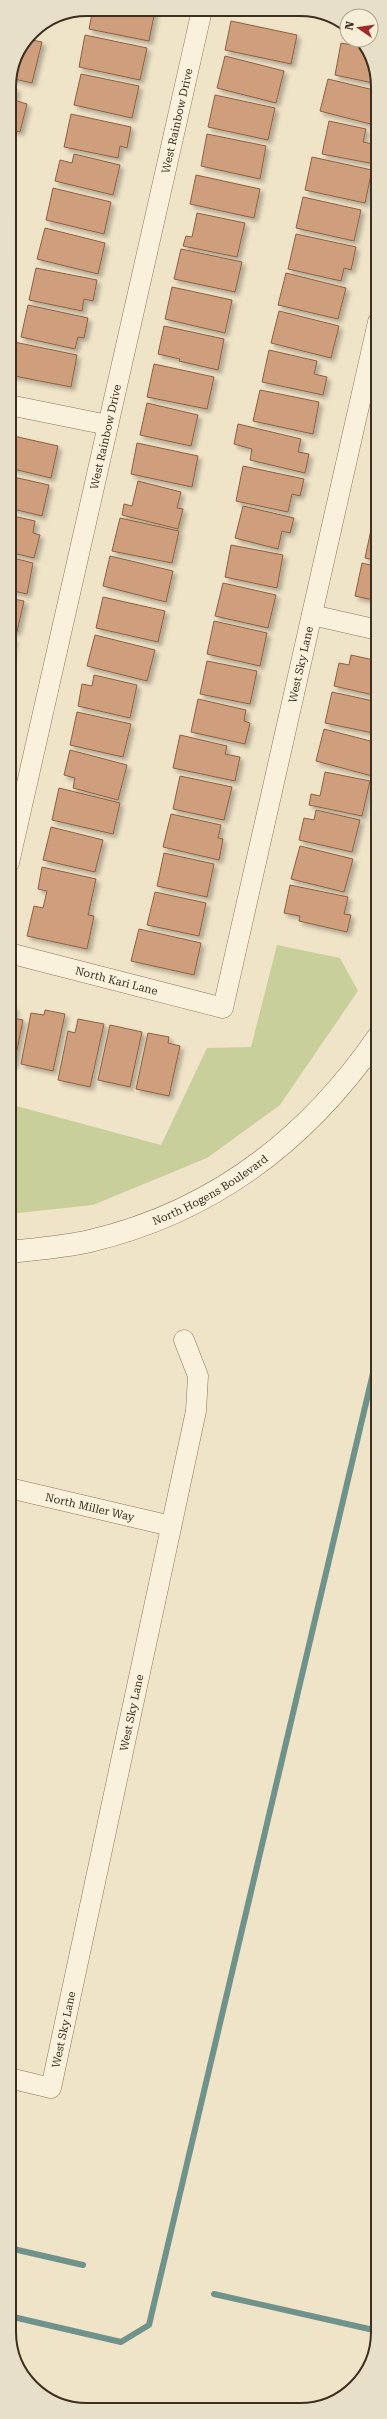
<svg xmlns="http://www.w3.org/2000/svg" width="387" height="2419" viewBox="0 0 387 2419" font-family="'Roboto Serif',serif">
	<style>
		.green { fill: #c9cf9b }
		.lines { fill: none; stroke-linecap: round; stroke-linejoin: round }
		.stream { stroke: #6f938a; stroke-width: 6 }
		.building { fill: #cf9f7d; stroke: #8d5f41; filter: url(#shadow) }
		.minor-casing { stroke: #8d765c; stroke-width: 21 }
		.tertiary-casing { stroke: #8d765c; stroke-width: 23 }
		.minor { stroke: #faf1dc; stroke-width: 20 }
		.tertiary { stroke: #faf1dc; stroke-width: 22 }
		.labels { text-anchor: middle; stroke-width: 3.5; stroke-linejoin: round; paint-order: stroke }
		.street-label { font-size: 11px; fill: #3d2e20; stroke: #f7eed8 }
		.rim { fill: none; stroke: #3d2e20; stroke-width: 2 }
	</style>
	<defs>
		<filter id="shadow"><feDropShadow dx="3.5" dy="3.5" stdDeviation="2" flood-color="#0004"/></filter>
	</defs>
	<rect width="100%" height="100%" fill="#f0e4c8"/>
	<path class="green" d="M277 945 340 958 358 991 280 1105 207 1158 93 1205 9 1214V1104L161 1145 207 1048 251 1047Z"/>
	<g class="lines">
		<g class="stream">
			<path d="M9 2248 83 2265"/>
			<path d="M214 2294 378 2331"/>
			<path d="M9 2316 121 2342 149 2325 378 1352"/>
		</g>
	</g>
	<g class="building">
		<path d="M93 9 155 10 149 41 89 29Z"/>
		<path d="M231 21 297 35 291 64 225 50Z"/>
		<path d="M85 35 147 48 140 80 79 67Z"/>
		<path d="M27 39 42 42 32 83 10 78 17 53Z"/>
		<path d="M341 43 363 47 378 84 335 75Z"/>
		<path d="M225 56 284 71 276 103 217 88Z"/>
		<path d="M81 74 139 86 132 118 74 105Z"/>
		<path d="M328 79 378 91V126L320 111Z"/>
		<path d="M9 87 17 89 14 100 27 104 20 132 9 129Z"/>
		<path d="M215 95 275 108 268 140 208 127Z"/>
		<path d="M71 114 131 127 127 148 120 146 118 158 64 147Z"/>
		<path d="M329 121 366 129 363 142 378 145 375 164 322 154Z"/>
		<path d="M207 134 266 146 260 179 201 166Z"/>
		<path d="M74 154 120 165 113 195 55 181 60 160 72 163Z"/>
		<path d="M312 157 372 170 365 203 305 190Z"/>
		<path d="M196 175 260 189 254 218 190 204Z"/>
		<path d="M53 188 111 202 104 234 46 220Z"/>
		<path d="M303 197 361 210 354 241 296 228Z"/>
		<path d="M197 213 245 223 237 257 183 246 186 236 192 237Z"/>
		<path d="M45 228 105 243 98 274 37 259Z"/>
		<path d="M296 234 356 247 351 270 344 268 341 281 288 269Z"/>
		<path d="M181 249 242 262 235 292 174 279Z"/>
		<path d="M36 268 97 280 93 301 84 299 82 311 29 300Z"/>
		<path d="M286 273 346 288 338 319 278 305Z"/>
		<path d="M172 287 232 300 225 333 165 319Z"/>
		<path d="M28 305 88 318 84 338 78 337 75 349 21 337Z"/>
		<path d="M279 311 339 326 331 358 271 343Z"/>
		<path d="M164 326 224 339 218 370 179 361 180 359 158 354Z"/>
		<path d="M14 342 77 355 71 387 9 375Z"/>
		<path d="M269 350 317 361 314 374 327 377 323 395 262 382Z"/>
		<path d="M154 364 214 377 207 409 147 397Z"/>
		<path d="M260 390 319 402 313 434 253 421Z"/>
		<path d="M147 403 198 415 191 446 140 435Z"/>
		<path d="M238 424 301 439 298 452 309 454 305 473 250 460 252 449 234 444Z"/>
		<path d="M9 435 58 446 51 478 9 468Z"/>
		<path d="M137 443 198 456 192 487 131 474Z"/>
		<path d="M243 466 304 479 300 496 292 494 288 512 236 501Z"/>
		<path d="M9 476 49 485 42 516 9 508Z"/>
		<path d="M138 481 181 492 177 508 183 509 178 529 122 515 124 504 132 506Z"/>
		<path d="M378 490V519L372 518Z"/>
		<path d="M243 506 294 518 290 533 282 531 278 549 235 538Z"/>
		<path d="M9 515 35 521 33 533 40 535 34 558 9 552Z"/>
		<path d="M120 518 179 531 172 563 112 551Z"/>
		<path d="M372 525 378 526V561L365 558Z"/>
		<path d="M231 545 283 555 277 588 225 577Z"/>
		<path d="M110 556 173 571 166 602 103 586Z"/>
		<path d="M9 557 33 563 27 594 9 590Z"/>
		<path d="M362 563 378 567V601L355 596Z"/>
		<path d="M223 583 276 595 268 628 215 616Z"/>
		<path d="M103 597 165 611 158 642 96 628Z"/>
		<path d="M9 598 24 601 17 632 9 631Z"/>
		<path d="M214 621 267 633 260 666 207 654Z"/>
		<path d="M95 635 155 650 147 681 87 666Z"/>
		<path d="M9 637 14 639 9 663Z"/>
		<path d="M351 655 378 661V696L334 686 339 663 349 665Z"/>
		<path d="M207 661 257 671 250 704 200 694Z"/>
		<path d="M94 675 137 685 130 718 78 706 82 684 92 686Z"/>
		<path d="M332 692 378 702V734L325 723Z"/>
		<path d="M198 699 246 710 244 721 250 723 245 744 191 732Z"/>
		<path d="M77 712 131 724 123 757 70 745Z"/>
		<path d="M324 729 378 743 376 777 316 761Z"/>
		<path d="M180 735 227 746 225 754 240 757 235 781 173 768Z"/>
		<path d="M70 750 127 765 118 800 73 788 75 778 64 775Z"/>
		<path d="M325 772 370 781 362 816 309 805 311 794 320 796Z"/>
		<path d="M180 776 232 787 224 820 173 809Z"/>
		<path d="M59 788 120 803 113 834 52 820Z"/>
		<path d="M316 810 360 820 352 852 299 840 304 818 314 820Z"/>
		<path d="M171 814 221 825 218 838 223 839 219 860 163 847Z"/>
		<path d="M51 827 103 840 95 872 43 860Z"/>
		<path d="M300 846 353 859 344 892 291 879Z"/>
		<path d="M164 853 214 864 207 897 157 886Z"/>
		<path d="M42 867 96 879 88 915 94 916 87 949 27 936 34 906 43 908 47 891 38 889Z"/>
		<path d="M290 885 348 897 344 914 351 915 347 932 299 921 300 916 284 913Z"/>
		<path d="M155 892 206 903 199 936 147 925Z"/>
		<path d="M139 929 201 943 194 975 131 961Z"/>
		<path d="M9 1007 15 1008 13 1018 23 1020 14 1065 9 1064Z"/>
		<path d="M45 1010 65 1014 53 1071 21 1064 31 1013 44 1015Z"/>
		<path d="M78 1019 104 1024 90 1087 58 1080 68 1031 75 1033Z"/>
		<path d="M110 1025 142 1032 130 1087 98 1080Z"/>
		<path d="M148 1033 169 1037 168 1043 180 1046 169 1096 136 1089Z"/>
	</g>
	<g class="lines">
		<g class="minor-casing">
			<g id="minor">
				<path d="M9 405 108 425"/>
				<path d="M312 615 378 630"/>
				<path id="s1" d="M9 863 202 10"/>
				<path id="s2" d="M9 953 223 1008 378 322"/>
				<path d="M368 1051 378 1062"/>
				<path id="s3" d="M9 1488 171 1526"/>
				<path id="s4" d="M9 2078 51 2088 196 1411 198 1376 184 1340"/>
			</g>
		</g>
		<g class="tertiary-casing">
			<g id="tertiary">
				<path id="s5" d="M9 1252C36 1249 64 1247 90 1241 213 1212 307 1140 378 1037"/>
			</g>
		</g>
		<use href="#minor" class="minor"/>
		<use href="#tertiary" class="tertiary"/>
	</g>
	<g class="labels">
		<g class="street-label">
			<text dy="4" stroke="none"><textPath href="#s1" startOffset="761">West Rainbow Drive</textPath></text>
			<text dy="4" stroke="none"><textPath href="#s1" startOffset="437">West Rainbow Drive</textPath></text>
			<text dy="4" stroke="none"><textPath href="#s2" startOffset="573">West Sky Lane</textPath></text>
			<text dy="4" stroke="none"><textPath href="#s2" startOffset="111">North Kari Lane</textPath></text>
			<text dy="4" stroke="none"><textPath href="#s5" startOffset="213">North Hogens Boulevard</textPath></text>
			<text dy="4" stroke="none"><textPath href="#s3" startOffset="83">North Miller Way</textPath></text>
			<text dy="4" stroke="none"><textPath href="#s4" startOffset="427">West Sky Lane</textPath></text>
			<text dy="4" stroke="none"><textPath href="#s4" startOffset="103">West Sky Lane</textPath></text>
		</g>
	</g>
	<path d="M0 0H387V2419H0ZM87 16H300A71 71 0 0 1 371 87V2332A71 71 0 0 1 300 2403H87A71 71 0 0 1 16 2332V87A71 71 0 0 1 87 16Z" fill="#e8dfc9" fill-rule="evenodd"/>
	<path class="rim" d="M87 16H300A71 71 0 0 1 371 87V2332A71 71 0 0 1 300 2403H87A71 71 0 0 1 16 2332V87A71 71 0 0 1 87 16Z"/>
	<g transform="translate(359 28) rotate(283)"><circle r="19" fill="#f7eed8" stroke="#ada18e"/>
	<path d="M0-3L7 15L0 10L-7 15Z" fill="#9e2a2b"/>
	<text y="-6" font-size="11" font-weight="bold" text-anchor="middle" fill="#3d2e20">N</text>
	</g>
</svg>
